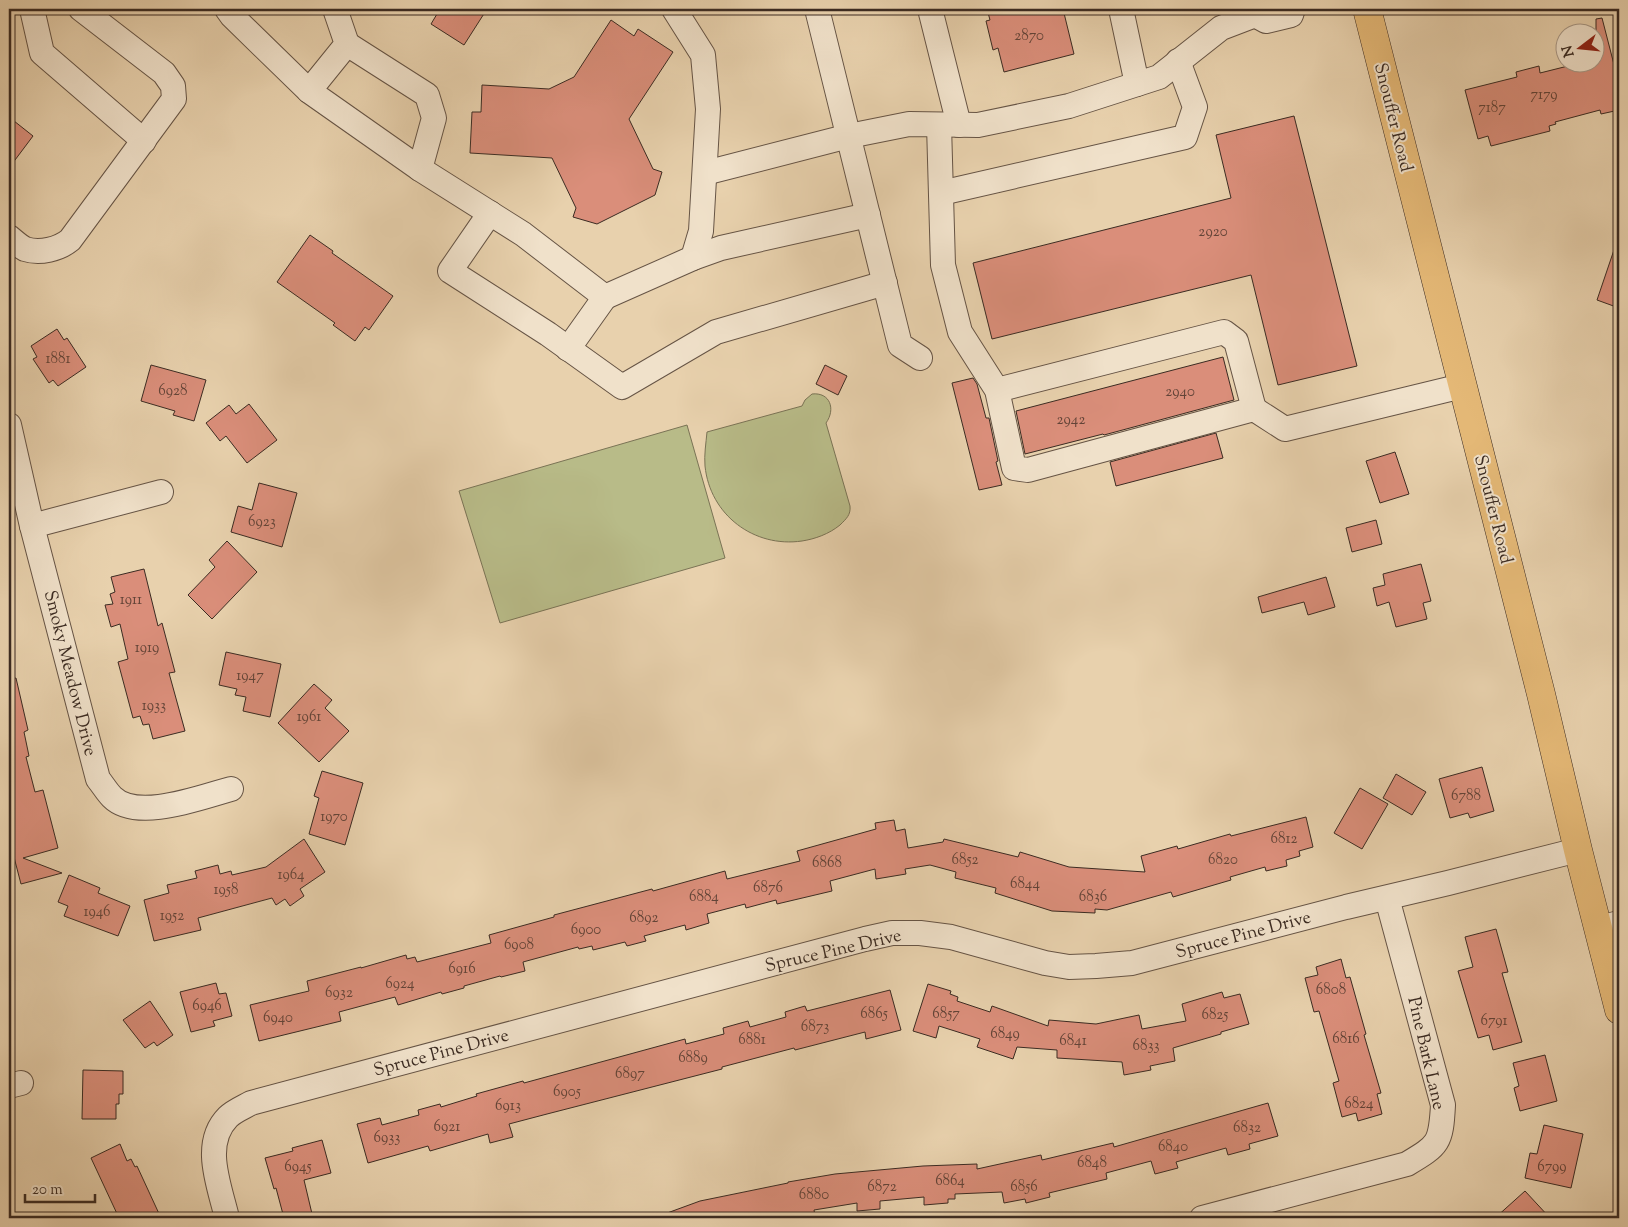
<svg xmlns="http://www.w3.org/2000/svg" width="1628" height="1227" viewBox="0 0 1628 1227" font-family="'Sorts Mill Goudy',serif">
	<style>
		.green { fill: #b8bb88; stroke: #7a7355 }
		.building { fill: #da8e7a; stroke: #3b2b22 }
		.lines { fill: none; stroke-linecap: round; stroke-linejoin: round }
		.minor-casing { stroke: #665445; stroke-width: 26 }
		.major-casing { stroke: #3b2b22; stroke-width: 29 }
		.minor { stroke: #f0e1ca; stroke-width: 24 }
		.major { stroke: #e4b876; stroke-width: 28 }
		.labels { text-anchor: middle; stroke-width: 4; stroke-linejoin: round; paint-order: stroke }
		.number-label { font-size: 15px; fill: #634438 }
		.street-label { font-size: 18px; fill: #3b2b22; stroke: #f0e1ca }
	</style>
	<rect width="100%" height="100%" fill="#e8d1ad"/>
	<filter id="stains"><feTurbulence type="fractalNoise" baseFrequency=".004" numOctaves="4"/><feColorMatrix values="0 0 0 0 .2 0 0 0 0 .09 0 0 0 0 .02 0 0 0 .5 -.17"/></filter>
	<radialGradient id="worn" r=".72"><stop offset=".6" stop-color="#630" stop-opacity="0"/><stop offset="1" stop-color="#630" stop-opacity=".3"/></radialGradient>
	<g class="green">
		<path d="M812 394C830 392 836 409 826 423L850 506C851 515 846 519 840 525 829 534 815 539 802 541 754 548 710 515 705 466 704 455 706 443 707 432L802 406 805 400Z"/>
		<path d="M687 425 725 558 500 623 459 491Z"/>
	</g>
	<g class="building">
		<path d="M440 9H487L464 45 431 24Z"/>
		<path d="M987 9H1063L1074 54 1004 72 998 48 993 50 986 21 990 20Z"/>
		<path d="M1602 18 1619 84V110L1601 114 1600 110 1555 122 1556 124 1549 126 1550 131 1491 146 1488 136 1478 139 1465 90 1517 77 1516 72 1539 66 1540 73 1584 62H1596V19Z"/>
		<path d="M611 20 634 36 638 29 673 52 629 119 653 169 662 172 655 195 597 224 573 217 576 208 552 158 470 153 472 112H481L482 85 549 89 574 77Z"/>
		<path d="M1294 116 1357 366 1278 385 1251 275 992 339 973 263 1231 198 1216 135Z"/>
		<path d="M9 117 33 136 9 168Z"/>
		<path d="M310 235 333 251 332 253 393 296 369 330 365 327 355 341 333 325 335 323 277 282Z"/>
		<path d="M1616 244H1619V308L1597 300Z"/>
		<path d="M57 329 64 340 67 338 86 367 58 386 53 380 49 383 33 359 37 357 31 346Z"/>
		<path d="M1223 357 1234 400 1104 435 1103 434 1025 454 1016 411Z"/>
		<path d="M151 365 206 380 194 421 173 415 175 411 141 401Z"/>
		<path d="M825 365 847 376 838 395 816 384Z"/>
		<path d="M973 378 977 384 986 418H989L998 461 996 462 1002 485 979 490 952 383Z"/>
		<path d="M249 404 277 440 247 463 226 436 220 441 206 423 229 405 236 414Z"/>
		<path d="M1216 433 1223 458 1116 486 1110 462Z"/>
		<path d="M1395 452 1409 494 1380 503 1366 461Z"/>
		<path d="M259 483 297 493 282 547 231 532 238 506 252 510Z"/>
		<path d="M1376 520 1382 544 1352 552 1346 528Z"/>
		<path d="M227 541 257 572 212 619 188 595 215 567 209 560Z"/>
		<path d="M1421 564 1431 601 1423 603 1427 619 1396 627 1389 602 1377 606 1373 588 1385 585 1383 574Z"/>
		<path d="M144 569 158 626 162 623 175 672 169 673 185 731 153 739 149 724 143 725 140 716 133 718 118 662 128 659 120 624 111 627 105 605 113 604 110 594 115 592 111 577Z"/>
		<path d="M1326 577 1335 607 1308 615 1304 602 1262 613 1258 597Z"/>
		<path d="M226 652 281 664 270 717 243 711 246 697 235 695 237 689 219 685Z"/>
		<path d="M16 678 28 730 24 732 29 756 26 757 35 792 43 790 58 848 23 858 62 873 21 884 9 838V679Z"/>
		<path d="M314 684 332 700 325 708 349 731 319 762 278 723Z"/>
		<path d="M1482 767 1494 811 1470 818 1468 813 1450 818 1439 779Z"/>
		<path d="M322 771 363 783 345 845 309 834 319 798 314 796Z"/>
		<path d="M1396 774 1426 792 1412 815 1383 798Z"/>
		<path d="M1360 788 1388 804 1362 849 1334 833Z"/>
		<path d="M1306 817 1313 847 1299 851 1300 856 1286 860 1287 866 1266 871 1265 867 1230 877 1231 880 1173 897 1171 892 1107 910 1095 909V913L1052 911 995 893 996 888 955 878 956 872 930 865 905 869 906 874 876 879 875 869 830 881 832 891 777 904 776 900 746 908 745 904 707 914 709 923 686 930 685 925 644 936 646 941 627 946 625 942 593 950 592 946 579 949 578 947 523 962 525 971 501 977 500 976 464 986V988L442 994 441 992 398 1005 395 997 339 1012 341 1021 259 1041 250 1005 309 991 307 981 361 967V968L406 955 407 959 415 957 417 962 491 943 489 935 554 917V915L652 889 653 891 725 871 727 879 800 861 797 851 876 829 875 823 894 820 896 831 905 829 908 848 943 842 944 839 1018 857 1020 852 1069 867 1145 872 1141 856 1177 846 1178 849 1230 834 1231 836Z"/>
		<path d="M304 839 325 872 300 889 304 896 290 906 285 899 276 905 272 898 198 918 201 930 154 941 144 900 169 893 167 885 197 878 195 871 218 865 220 874 231 871 232 875 266 867Z"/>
		<path d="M69 875 100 888 98 893 130 906 118 936 64 916 68 906 58 902Z"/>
		<path d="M1496 929 1508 972 1502 973 1522 1042 1493 1050 1489 1035 1478 1038 1458 971 1473 967 1465 937Z"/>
		<path d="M1341 959 1346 978 1350 977 1366 1034 1364 1035 1381 1093 1377 1094 1382 1114 1358 1121 1356 1113 1342 1117 1333 1083 1339 1081 1319 1011 1314 1012 1305 978 1318 975 1316 967Z"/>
		<path d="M216 983 219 994 226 993 232 1016 213 1021 215 1026 191 1032 180 992Z"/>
		<path d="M928 984 951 991 950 994 958 997 957 1001 990 1012 992 1006 1048 1026 1049 1020 1096 1024 1139 1015 1142 1029 1186 1021 1182 1004 1222 992 1224 998 1240 994 1249 1024 1221 1032V1034L1173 1048 1175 1061 1150 1066 1151 1070 1124 1075 1122 1062 1057 1058V1050L1017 1047 1013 1059 977 1047 980 1039 939 1026 936 1038 913 1031Z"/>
		<path d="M890 990 901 1030 866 1039 865 1032 795 1050 794 1048 722 1067V1069L547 1114 509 1124 513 1137 490 1143 488 1134 430 1151 428 1146 368 1163 357 1124 380 1118 382 1125 419 1115 418 1110 440 1104 441 1107 477 1096 476 1094 523 1081 524 1083 685 1039 686 1044 724 1034 723 1028 748 1021 750 1027 786 1017 785 1012 805 1006 807 1011Z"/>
		<path d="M150 1001 173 1035 157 1046 154 1042 145 1048 123 1020Z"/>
		<path d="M1545 1055 1557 1101 1520 1111 1514 1088 1519 1086 1513 1063Z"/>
		<path d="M83 1070 123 1071V1094H119V1104H116V1119H82Z"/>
		<path d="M1268 1103 1278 1136 1249 1144 1250 1149 1228 1155 1226 1148 1176 1162 1178 1168 1155 1174 1151 1161 1106 1173 1107 1179 1049 1193 1050 1197 1026 1203 1025 1199 1004 1203 1002 1192 955 1194V1199H948V1203L924 1205V1197L880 1201V1209L857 1211V1203L814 1210 815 1216 798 1218H660L659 1216 700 1201 788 1183V1182L835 1174 923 1166 977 1164V1169L1041 1155 1042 1160 1113 1143 1114 1147Z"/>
		<path d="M1544 1125 1583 1134 1571 1188 1525 1178 1530 1153 1537 1154Z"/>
		<path d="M322 1140 331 1173 304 1180 313 1218H284L276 1188 274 1189 265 1158 293 1151 292 1148Z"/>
		<path d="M120 1144 127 1161 131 1159 135 1167 137 1166 161 1218H119L91 1158Z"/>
		<path d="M1525 1191 1550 1218H1495Z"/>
	</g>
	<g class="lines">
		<g class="minor-casing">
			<g id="minor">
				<path d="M32 9 42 53 144 141"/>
				<path d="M227 9 232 16 309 91 420 169 523 234 605 297 693 258 721 248 868 215"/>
				<path d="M674 9 703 55 708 109 701 231 693 258"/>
				<path d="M817 9 900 345 920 358"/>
				<path d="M930 9 959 125"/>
				<path d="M1121 9 1137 84"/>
				<path d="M1255 15 1266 21 1291 15 1293 9"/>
				<path d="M347 44 427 95 434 118 420 169"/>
				<path d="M309 91 347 44 335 9"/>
				<path d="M939 125 943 265 960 332 997 390 1014 468 1028 470 1254 409 1285 429 1462 386"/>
				<path d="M705 173 849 136 909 124 978 125 1069 106 1159 77 1221 28 1255 15"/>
				<path d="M941 193 1185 137 1195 107 1178 61"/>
				<path d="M490 213 450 271 548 334 622 387 716 332 885 283"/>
				<path d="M9 237C14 241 19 246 25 249 40 254 59 249 70 240L174 99 173 86 164 73 81 9"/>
				<path d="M568 349 605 297"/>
				<path d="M997 390 1224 332 1236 341 1254 409"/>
				<path d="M9 425 32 526 98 779C103 785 107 792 112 797 137 822 201 797 231 789"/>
				<path d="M32 526 161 492"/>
				<path d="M1599 928 1619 923"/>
				<path d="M9 1086 21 1083"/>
				<path d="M227 1218C220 1187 201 1144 228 1117 234 1111 244 1107 251 1103L865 939 892 933H920L951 937 1045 963 1069 967 1096 966 1132 963 1346 907 1448 883 1578 850"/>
				<path d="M1202 1218 1407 1164C1439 1145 1441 1143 1443 1105L1387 898"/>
			</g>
		</g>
		<g class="major-casing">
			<path id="major" d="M1367 9 1541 694 1578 850 1619 1010"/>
		</g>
		<use href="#minor" class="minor"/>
		<use href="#major" class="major"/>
	</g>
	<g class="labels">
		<g class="number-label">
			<text x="1029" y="40">2870</text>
			<text x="1544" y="99">7179</text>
			<text x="1492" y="112">7187</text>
			<text x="1213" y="236">2920</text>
			<text x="58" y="363">1881</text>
			<text x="173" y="395">6928</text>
			<text x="1180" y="396">2940</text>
			<text x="1071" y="424">2942</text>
			<text x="262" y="526">6923</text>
			<text x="131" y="604">1911</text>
			<text x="147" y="652">1919</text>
			<text x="250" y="680">1947</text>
			<text x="154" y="710">1933</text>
			<text x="309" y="721">1961</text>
			<text x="1466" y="800">6788</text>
			<text x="334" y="821">1970</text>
			<text x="1284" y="843">6812</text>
			<text x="965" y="864">6852</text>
			<text x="1223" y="864">6820</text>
			<text x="827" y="867">6868</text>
			<text x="291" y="879">1964</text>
			<text x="1025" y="888">6844</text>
			<text x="768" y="892">6876</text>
			<text x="226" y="894">1958</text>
			<text x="704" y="901">6884</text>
			<text x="1093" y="901">6836</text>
			<text x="97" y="916">1946</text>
			<text x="172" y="920">1952</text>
			<text x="644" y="922">6892</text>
			<text x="586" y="934">6900</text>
			<text x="519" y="949">6908</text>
			<text x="462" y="973">6916</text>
			<text x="400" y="988">6924</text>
			<text x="1331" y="994">6808</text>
			<text x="339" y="997">6932</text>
			<text x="207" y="1010">6946</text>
			<text x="874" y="1018">6865</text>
			<text x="946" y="1018">6857</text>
			<text x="1215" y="1019">6825</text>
			<text x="278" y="1022">6940</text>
			<text x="1494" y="1025">6791</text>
			<text x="815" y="1031">6873</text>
			<text x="1005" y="1038">6849</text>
			<text x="1346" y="1043">6816</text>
			<text x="752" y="1044">6881</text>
			<text x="1073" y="1045">6841</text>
			<text x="1146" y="1050">6833</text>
			<text x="693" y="1062">6889</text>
			<text x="630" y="1078">6897</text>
			<text x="567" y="1096">6905</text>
			<text x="1359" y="1108">6824</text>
			<text x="508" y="1110">6913</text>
			<text x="447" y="1131">6921</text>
			<text x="1247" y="1132">6832</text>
			<text x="387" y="1142">6933</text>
			<text x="1173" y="1151">6840</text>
			<text x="1092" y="1167">6848</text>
			<text x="298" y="1171">6945</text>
			<text x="1552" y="1171">6799</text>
			<text x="950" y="1185">6864</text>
			<text x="882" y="1191">6872</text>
			<text x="1024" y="1191">6856</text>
			<text x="814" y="1199">6880</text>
		</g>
		<g class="street-label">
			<text transform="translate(1394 117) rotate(76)" y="6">Snouffer Road</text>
			<text transform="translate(1494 509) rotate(76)" y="6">Snouffer Road</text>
			<text transform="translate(71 673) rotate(76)" y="6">Smoky Meadow Drive</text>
			<text transform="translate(1243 934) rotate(-15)" y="6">Spruce Pine Drive</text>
			<text transform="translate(833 950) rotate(-13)" y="6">Spruce Pine Drive</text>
			<text transform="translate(441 1052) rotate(-15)" y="6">Spruce Pine Drive</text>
			<text transform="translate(1427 1053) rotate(77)" y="6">Pine Bark Lane</text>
		</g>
	</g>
	<rect width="1628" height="1227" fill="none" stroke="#e8d1ad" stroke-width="30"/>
	<rect x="10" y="10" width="1608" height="1207" fill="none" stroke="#3b2b22" stroke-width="2.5"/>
	<rect x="15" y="15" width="1598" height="1197" fill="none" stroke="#3b2b22"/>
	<g transform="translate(1580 48) rotate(254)"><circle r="24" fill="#f0e1ca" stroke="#a89887"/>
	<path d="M0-4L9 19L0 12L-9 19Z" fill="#8f2418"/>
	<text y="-8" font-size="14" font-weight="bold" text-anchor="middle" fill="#3b2b22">N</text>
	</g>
	<path d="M25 1194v8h70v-8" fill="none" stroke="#3b2b22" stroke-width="2.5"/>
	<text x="32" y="1194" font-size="15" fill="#3b2b22" stroke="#f0e1ca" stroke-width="4" paint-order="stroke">20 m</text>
	<rect width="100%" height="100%" filter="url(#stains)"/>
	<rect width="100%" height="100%" fill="url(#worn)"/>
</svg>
